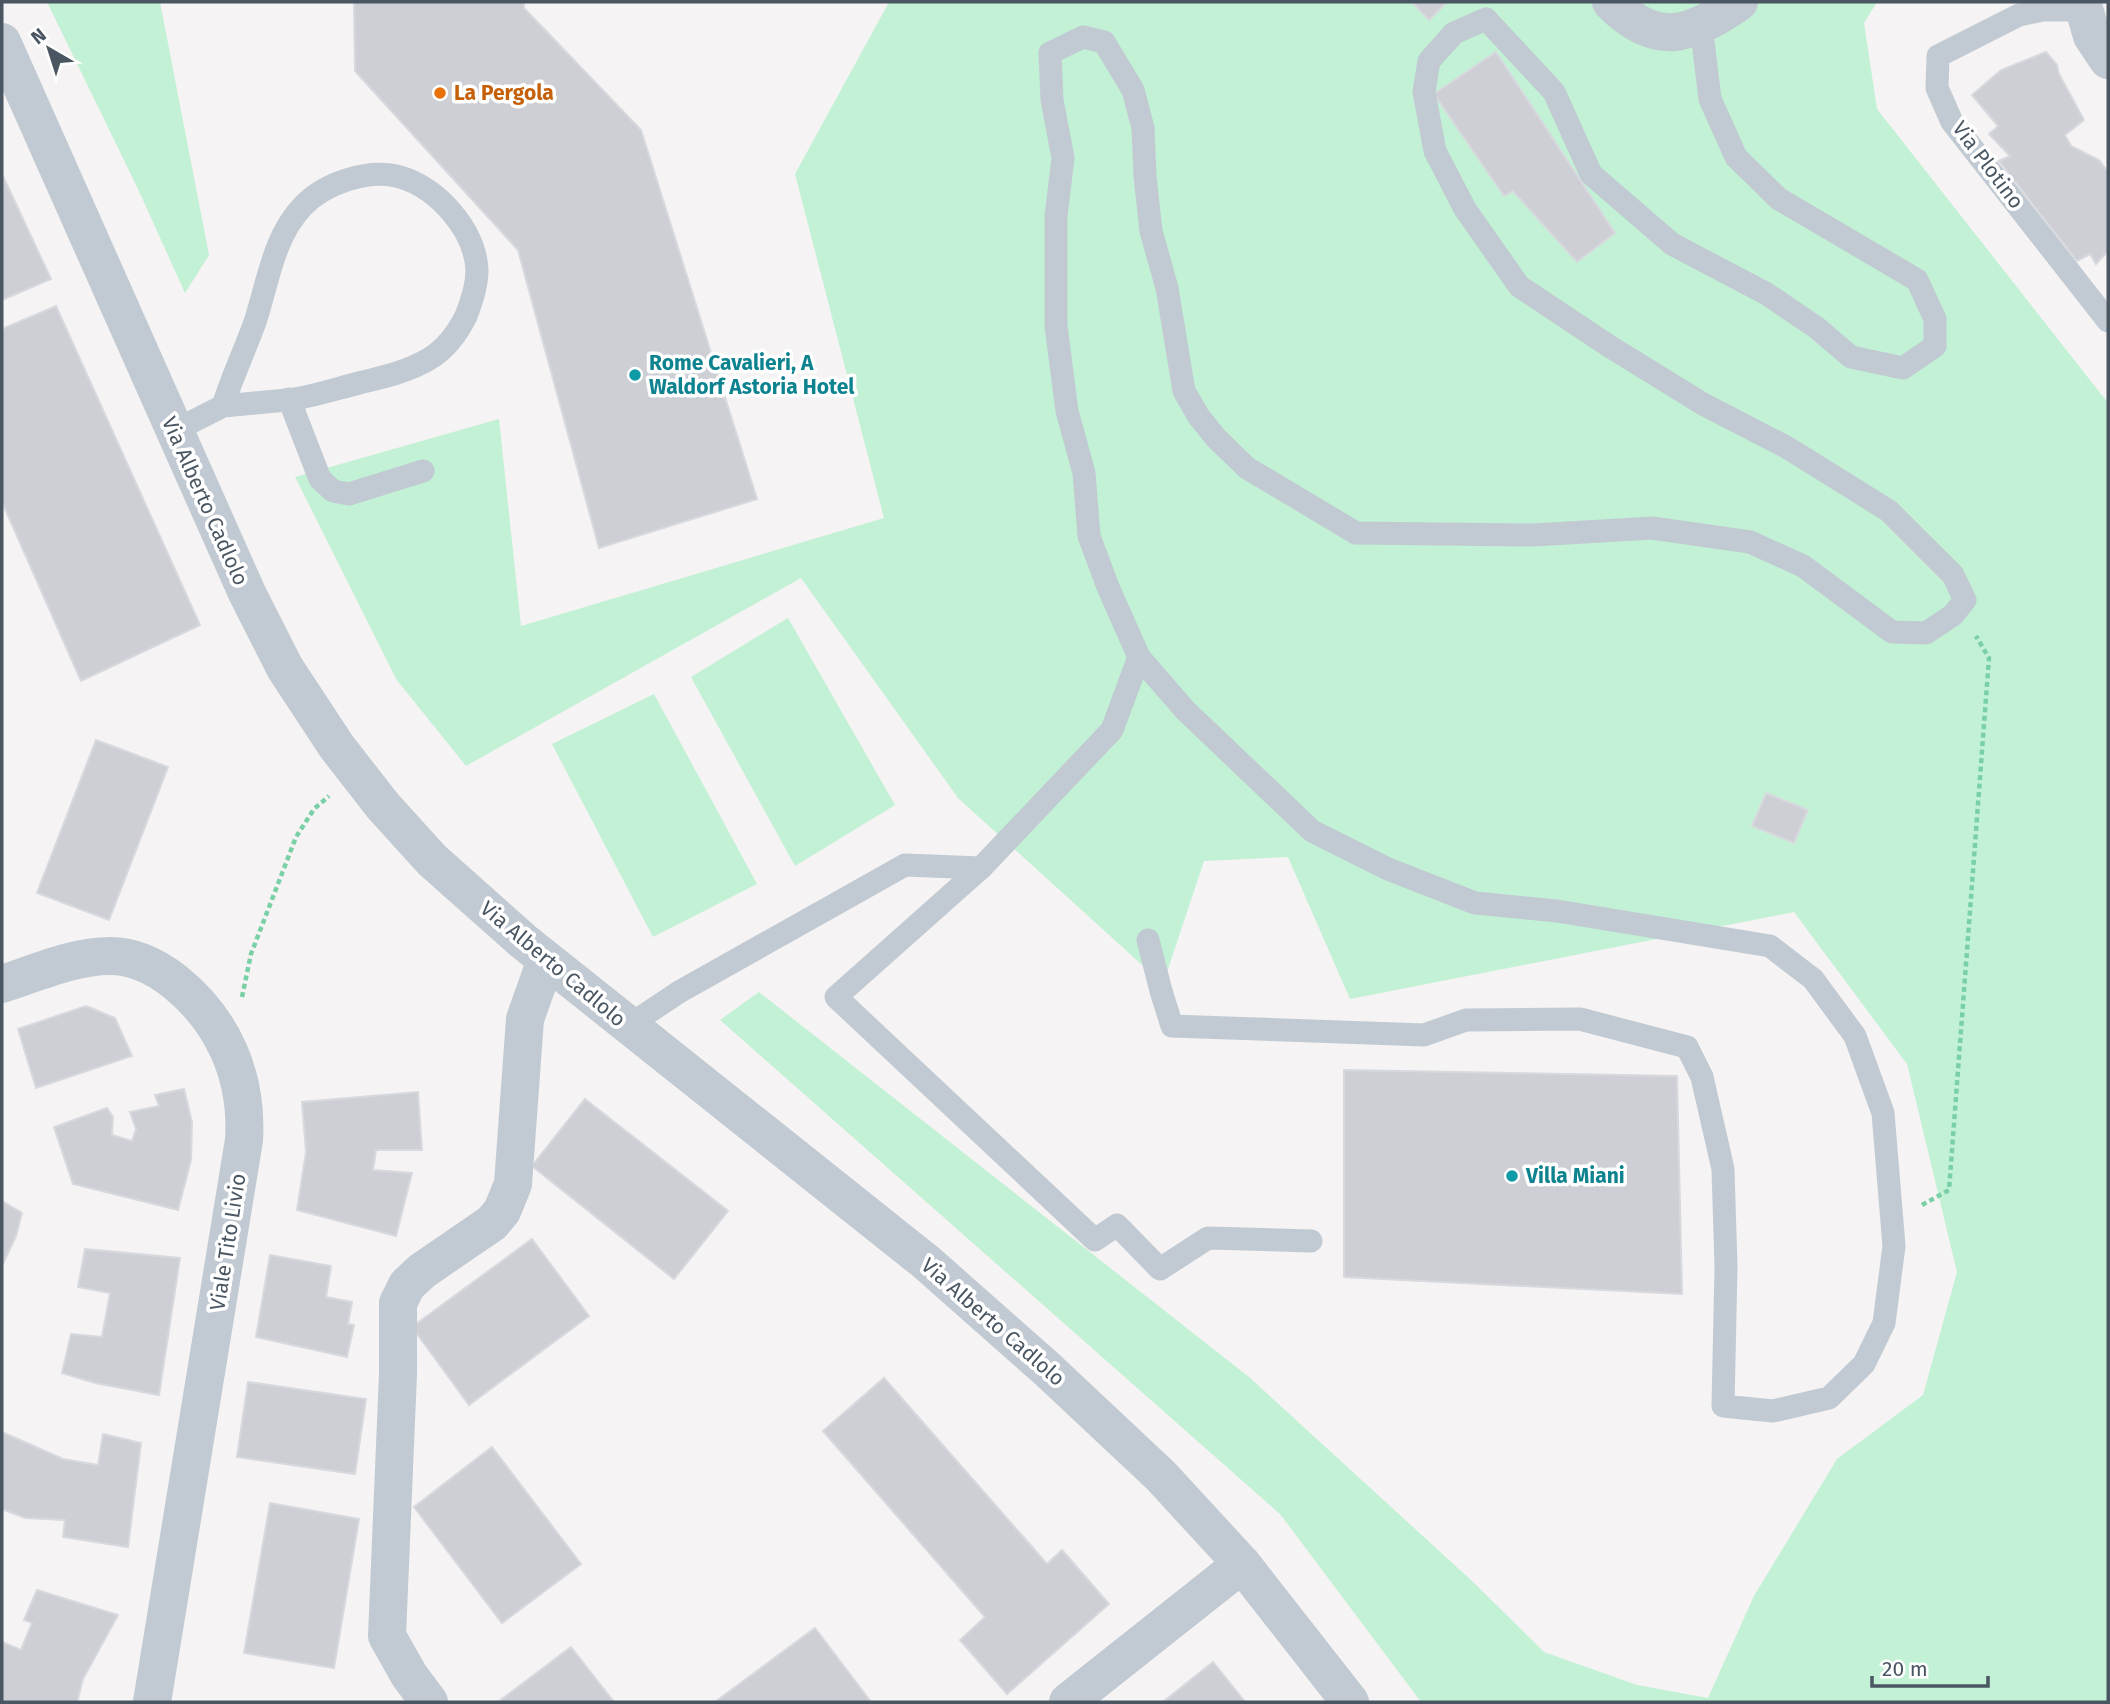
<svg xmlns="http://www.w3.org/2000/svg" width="2110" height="1704" viewBox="0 0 2110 1704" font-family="'Fira Sans',sans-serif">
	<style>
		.green { fill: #c3f1d5 }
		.building { fill: #cdcfd5; stroke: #d7d9de; stroke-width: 2 }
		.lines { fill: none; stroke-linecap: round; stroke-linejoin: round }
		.path { stroke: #7ad0a6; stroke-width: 4.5; stroke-dasharray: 5 3.5; stroke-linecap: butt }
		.service { stroke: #c1cad2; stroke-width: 23 }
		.minor { stroke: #c1cad2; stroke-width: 38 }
		.tertiary { stroke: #c1cad2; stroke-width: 38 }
		.food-dot { fill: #e8710a; stroke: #fff; stroke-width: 2.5 }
		.culture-dot { fill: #0f9aa8; stroke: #fff; stroke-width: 2.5 }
		.labels { text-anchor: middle; stroke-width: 7; stroke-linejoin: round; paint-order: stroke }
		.food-label { font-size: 21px; font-weight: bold; fill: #c56008; stroke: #fff; text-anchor: start }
		.street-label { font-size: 21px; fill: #4a5661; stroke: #fff }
		.culture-label { font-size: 21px; font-weight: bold; fill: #0d838f; stroke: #fff; text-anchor: start }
	</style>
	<rect width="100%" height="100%" fill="#f5f3f3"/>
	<g class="green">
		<path d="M47 2H160L209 255 185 293 138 189Z"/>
		<path d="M889 2H1877L1864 23 1877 109 2108 403V1702H1421L1280 1514 720 1020 759 992 1249 1377 1472 1581 1544 1652 1637 1685 1708 1698 1754 1596 1837 1459 1923 1395 1957 1272 1907 1064 1794 912 1350 999 1288 857 1204 861 1163 984 958 798 801 578 466 766 396 679 295 477 499 419 521 626 884 518 795 174Z"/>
		<path d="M788 618 895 805 795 866 691 677Z"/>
		<path d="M654 694 757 884 653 937 552 744Z"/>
	</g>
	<g class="building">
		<path d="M354 2H524V8L641 130 757 499 599 548 518 250 355 71Z"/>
		<path d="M1412 2H1447L1429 20Z"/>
		<path d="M1496 52 1615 233 1577 262 1513 191 1504 196 1434 94Z"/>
		<path d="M2046 52 2057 65 2059 74 2084 120 2065 135 2071 146 2099 160 2108 172V251L2096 264 2090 254 2077 261 1999 161 2010 156 1989 134 1998 126 1972 95 2001 70Z"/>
		<path d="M2 174 51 279 2 300Z"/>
		<path d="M56 306 200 625 81 681 2 502V329Z"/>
		<path d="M96 740 168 767 109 920 37 893Z"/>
		<path d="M1766 793 1808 810 1794 843 1752 826Z"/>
		<path d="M86 1006 115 1018 132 1056 36 1088 18 1029Z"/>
		<path d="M1344 1070 1677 1076 1682 1294 1344 1277Z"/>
		<path d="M184 1089 192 1122 191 1160 178 1210 73 1184 54 1127 107 1108 113 1117 112 1135 132 1141 136 1129 130 1112 159 1106 155 1095Z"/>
		<path d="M418 1092 422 1150H376L373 1170 412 1173 396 1236 297 1210 306 1152 302 1102Z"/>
		<path d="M585 1099 728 1211 674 1279 532 1166Z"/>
		<path d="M2 1201 22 1213 16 1236 2 1266Z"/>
		<path d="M532 1239 589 1316 469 1405 412 1327Z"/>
		<path d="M85 1249 180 1258 159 1395 95 1383 62 1373 71 1334 102 1337 110 1293 78 1287Z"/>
		<path d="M270 1255 331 1266 326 1297 352 1302 348 1324 354 1325 347 1357 256 1337Z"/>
		<path d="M884 1378 1047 1564 1062 1550 1109 1604 1007 1694 960 1640 985 1617 823 1431Z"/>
		<path d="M248 1382 366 1399 355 1474 237 1457Z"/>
		<path d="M2 1432 63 1459 98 1465 103 1434 141 1443 128 1547 63 1537 65 1520 25 1518 2 1509Z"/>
		<path d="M492 1447 581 1564 502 1623 414 1507Z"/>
		<path d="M270 1503 359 1519 334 1668 244 1653Z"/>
		<path d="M37 1590 118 1615 83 1679 77 1702H2V1642L21 1650 32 1623 24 1620Z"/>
		<path d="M815 1628 871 1702H715Z"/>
		<path d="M571 1647 614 1702H498Z"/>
		<path d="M1213 1662 1245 1702H1163Z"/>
	</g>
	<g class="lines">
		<g class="path">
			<path d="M242 997 251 954 296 837 314 809 329 796"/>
			<path d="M1922 1205 1949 1190 1989 658 1976 636"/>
		</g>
		<g class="service">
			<path d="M2083 10H2043L2019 15 1938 56 1937 88 1952 122 2108 321"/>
			<path d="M289 399 320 479 333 491 349 494 423 471"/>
			<path d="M174 431 223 406C232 377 245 350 255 322 268 283 273 237 303 206 325 183 369 168 400 177 438 188 475 230 477 270 477 286 472 301 466 316 457 334 446 349 429 359 407 372 383 377 359 383 335 389 311 397 287 400 266 402 244 404 223 406"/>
			<path d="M981 868 836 997 1095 1240 1117 1225 1160 1269 1208 1238 1311 1241"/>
			<path d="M1148 940 1161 991 1172 1026 1424 1035 1466 1020 1580 1019 1687 1047 1702 1077 1723 1169 1726 1267 1723 1406 1773 1411 1829 1398 1864 1364 1884 1323 1894 1246 1883 1113 1855 1036 1813 979 1770 946 1557 911 1475 903 1388 869 1312 831 1185 710 1139 657 1108 587 1089 536 1084 473 1067 411 1056 326V216L1063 158 1052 100 1050 53 1083 37 1104 42 1133 90 1143 128 1145 176 1151 231 1167 288 1184 391 1199 417 1217 439 1247 468 1356 533 1534 535 1652 528 1750 542 1803 566 1892 632 1926 633 1953 615 1965 600 1953 575 1889 511 1788 448 1703 404 1609 346 1519 286 1465 209 1435 151 1424 92 1429 61 1454 33 1486 19 1554 92 1591 174 1672 244 1767 294 1817 328 1851 357 1903 368 1935 346V319L1917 280 1779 199 1736 157 1710 99 1701 25"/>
			<path d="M628 1026 679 992 905 865 981 868 1112 730 1139 657"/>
		</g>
		<g class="minor">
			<path d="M2 42 247 593 285 668 337 747 383 806 432 860 523 941 926 1262 1047 1369 1161 1476 1242 1564 1350 1702"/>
			<path d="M2 984C36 973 74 956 110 956 134 956 156 967 174 981 223 1020 248 1076 244 1140L152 1702"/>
			<path d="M429 1702 409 1675 387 1636 398 1374V1303L407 1285 422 1271 492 1223 502 1211 513 1184 525 1019 546 960"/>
			<path d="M1068 1702 1242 1564"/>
		</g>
		<g class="tertiary">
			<path d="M1611 2C1657 49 1691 35 1739 2"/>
			<path d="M2082 2 2092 36 2108 60"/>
		</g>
	</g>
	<circle class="food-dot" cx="440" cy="93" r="7"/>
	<g class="culture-dot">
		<circle cx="635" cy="375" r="7"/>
		<circle cx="1512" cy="1176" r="7"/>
	</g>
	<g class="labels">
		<g class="food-label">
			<text x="454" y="100">La Pergola</text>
		</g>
		<g class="street-label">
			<text transform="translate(1988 165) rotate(53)" y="7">Via Plotino</text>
			<text transform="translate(205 501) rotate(66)" y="7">Via Alberto Cadlolo</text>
			<text transform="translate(553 964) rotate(40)" y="7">Via Alberto Cadlolo</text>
			<text transform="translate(228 1242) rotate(-81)" y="7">Viale Tito Livio</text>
			<text transform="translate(993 1322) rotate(41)" y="7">Via Alberto Cadlolo</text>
		</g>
		<g class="culture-label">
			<text x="649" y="370">Rome Cavalieri, A<tspan x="649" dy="24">Waldorf Astoria Hotel</tspan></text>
			<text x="1526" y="1183">Villa Miani</text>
		</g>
	</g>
	<rect width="2110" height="1704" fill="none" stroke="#4a5661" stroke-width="7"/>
	<g transform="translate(49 49) rotate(321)" stroke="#ffffff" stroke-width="5" paint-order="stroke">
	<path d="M0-5L12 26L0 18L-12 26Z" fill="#4a5661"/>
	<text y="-10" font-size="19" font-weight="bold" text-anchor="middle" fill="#4a5661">N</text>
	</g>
	<path d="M1872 1676v10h116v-10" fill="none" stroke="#4a5661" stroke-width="3.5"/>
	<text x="1882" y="1676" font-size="21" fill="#4a5661" stroke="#ffffff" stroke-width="5" paint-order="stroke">20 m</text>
</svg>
